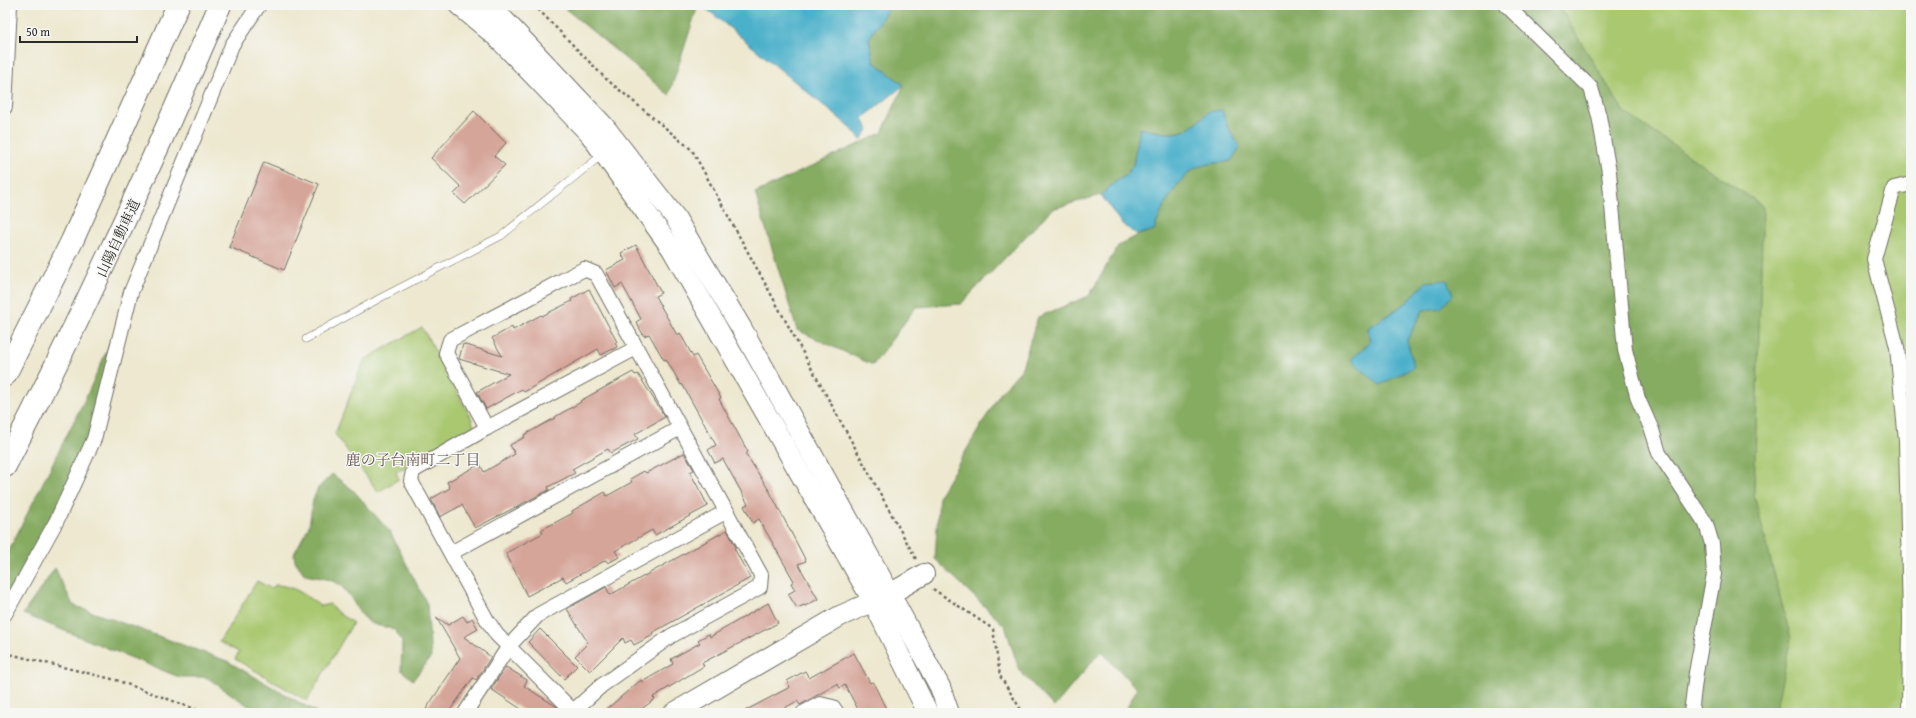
<svg xmlns="http://www.w3.org/2000/svg" width="1916" height="718" viewBox="0 0 1916 718" font-family="'Gentium Book Plus','Noto Serif JP',serif">
	<style>
		.green { fill: #a9c870; stroke: #6a7a4e }
		.forest { fill: #86ac62; stroke: #586c46; fill-rule: evenodd }
		.water { fill: #4bb0ca; stroke: #3b6e7a }
		.building { fill: #d6a59a }
		.lines { fill: none; stroke-linecap: round; stroke-linejoin: round }
		.lane-casing { stroke: #6f6d64; stroke-width: 8 }
		.street-casing { stroke: #6f6d64; stroke-width: 16 }
		.secondary-casing { stroke: #6f6d64; stroke-width: 22 }
		.highway-casing { stroke: #6f6d64; stroke-width: 24 }
		.path { stroke: #6f6d64; stroke-width: 2.5; stroke-dasharray: 3 3; stroke-linecap: butt }
		.lane { stroke: #fff; stroke-width: 7 }
		.street { stroke: #fff; stroke-width: 14 }
		.secondary { stroke: #fff; stroke-width: 20 }
		.highway { stroke: #fff; stroke-width: 22 }
		.labels { text-anchor: middle; stroke-width: 3; stroke-linejoin: round; paint-order: stroke }
		.street-label { font-size: 14px; fill: #2b2b2b; stroke: #f6f6f2 }
		.neighbourhood-label { font-size: 15px; fill: #675652; stroke: #f6f6f2 }
	</style>
	<rect width="100%" height="100%" fill="#f6f6f2"/>
	<filter id="ink" filterUnits="userSpaceOnUse"><feTurbulence type="fractalNoise" baseFrequency=".025" numOctaves="2"/><feDisplacementMap in="SourceGraphic" scale="8" xChannelSelector="R" yChannelSelector="G"/><feConvolveMatrix kernelMatrix="1 2 1 2 8 2 1 2 1" color-interpolation-filters="sRGB"/></filter>
	<filter id="wash" filterUnits="userSpaceOnUse"><feTurbulence type="fractalNoise" baseFrequency=".012" numOctaves="4" result="noise"/><feDisplacementMap in="SourceGraphic" scale="16" xChannelSelector="R" yChannelSelector="G"/><feGaussianBlur stdDeviation="0.9" result="paint"/><feColorMatrix in="noise" values="0 0 0 0 0 0 0 0 0 0 0 0 0 0 0 0 0 1.4 0 .05"/><feComposite in="paint" operator="in"/></filter>
	<g filter="url(#wash)">
		<rect width="100%" height="100%" fill="#ede8cf"/>
		<g class="green">
			<path d="M1511 5H1911V713H1763Z"/>
			<path d="M422 327 472 419 474 428 396 472 399 479 378 492 335 434 364 360Z"/>
			<path d="M257 581 272 589 275 585C293 585 306 595 320 606L330 604 338 613 353 623 307 701 235 659 239 652 219 642Z"/>
		</g>
		<g class="forest">
			<path d="M561 5H698L669 95Z"/>
			<path d="M890 5H1558L1624 112 1763 206 1754 495 1791 639 1775 713H1124L1137 689 1101 651 1054 707 1019 670 1005 626 935 559 939 496 1001 392 1021 370 1038 317 1089 296 1118 246 1138 235 1154 230C1161 209 1177 179 1196 168 1205 163 1221 163 1231 161L1240 147 1227 126 1222 111 1208 112C1183 137 1174 136 1141 128L1133 165 1125 176 1115 182 1101 195 1052 209 961 304 916 307 873 365 797 330 755 193 882 133 904 85 874 62 869 39ZM1426 282 1441 308 1423 310 1407 341 1370 342 1368 328 1406 303Z"/>
			<path d="M125 310 86 449 5 608V558L87 395Z"/>
			<path d="M332 474 353 490 390 532 427 604 431 657 413 680 401 670 402 641 395 630C387 627 374 626 368 621 357 612 353 598 343 588 334 578 318 578 305 575L295 561 294 554 309 526 313 500 318 488Z"/>
			<path d="M55 568 73 605 227 661 318 713H259L206 677H179L23 614Z"/>
		</g>
		<g class="water">
			<path d="M702 5H890L869 39 874 62 904 85 863 118 868 130 861 140 851 128Z"/>
			<path d="M1222 110 1227 126 1240 147 1231 161C1221 163 1205 163 1196 168 1177 179 1161 209 1154 230L1138 235 1121 223 1101 195 1115 182 1125 176 1133 165 1140 128C1174 136 1183 138 1208 112Z"/>
			<path d="M1447 280 1453 295 1441 308 1423 310 1407 340 1414 367 1380 385 1351 360 1370 342 1368 328 1406 303 1426 282Z"/>
		</g>
		<g id="blocks">
			<g class="building">
				<path d="M474 111 506 143 494 156 505 165 465 204 454 194 461 187 431 158Z"/>
				<path d="M264 162 319 184 284 270 229 247Z"/>
				<path d="M636 245 661 293 655 296 677 335 680 333 693 357 696 355 721 398 719 399 748 452 746 454 770 492 806 561 798 564 818 599 805 606 804 605 797 608 788 594 795 590 791 583 794 581 759 519 753 523 744 506 748 504 723 459 715 463 708 450 716 445 682 384 681 385 666 359 664 360 649 334 644 336 636 322 641 319 622 284 615 288 606 270 625 260 621 253Z"/>
				<path d="M589 289 617 342 615 343 617 347 601 355 598 349 524 392 522 389 486 409 477 392 509 374 459 359 463 344 502 356 492 338 512 327 513 330 541 315 542 316 572 301 571 299Z"/>
				<path d="M633 372 635 375 638 374 665 417 635 434 638 439 611 453 608 449 572 469 575 473 548 487 549 490 475 528 462 505 440 517 431 499 450 488 447 482 480 464 484 472 515 454 510 445 525 437 524 435 555 418V417L581 402 580 401Z"/>
				<path d="M684 453 694 470 690 472 708 506 655 535 652 530 615 551 619 557 608 563 606 560 566 582 563 577 527 596 506 553 543 533 541 530 573 513 572 511 591 500 605 492 607 496 632 482 630 479 644 471 646 473Z"/>
				<path d="M727 530 736 547 734 548 750 578 652 633 653 635 634 645 631 640 625 643 623 638 590 671 575 656 588 643 567 609 606 587 610 595Z"/>
				<path d="M768 603 778 623 702 663 704 666 653 697 655 699 636 713H602L641 680 642 682 673 664 671 659 700 643 698 640 709 634 710 637Z"/>
				<path d="M463 616 467 622 472 618 478 629 464 637 491 657 476 680 473 678 448 713H433L426 709 460 658 436 617 448 625Z"/>
				<path d="M540 629 577 666 564 679 528 642Z"/>
				<path d="M854 653 870 683 873 682 888 713H860L845 685 840 688 837 684 800 705 797 701 776 713H741L790 687 787 681 805 671 809 678Z"/>
				<path d="M506 667 527 680 524 686 557 707 563 713H527L491 689Z"/>
			</g>
		</g>
	</g>
	<g filter="url(#ink)">
		<use href="#blocks" fill-opacity="0" stroke="#6f6d64" stroke-width="1"/>
		<g class="lines">
			<g class="lane-casing">
				<path id="lane" d="M306 339 382 297 501 236 603 154"/>
			</g>
			<g class="street-casing">
				<g id="street">
					<path d="M1506 5 1591 88 1599 116 1609 172 1625 350 1638 399 1652 430 1659 453 1706 524 1712 544 1714 574 1696 673 1691 713"/>
					<path d="M5 107 10 5"/>
					<path d="M487 428 446 353 450 340 584 269 596 274 761 575 760 587 671 636 601 686 571 713"/>
					<path d="M451 553 680 428"/>
					<path d="M5 614 57 520 94 439 131 292 232 45 259 5"/>
					<path d="M465 713 509 646 538 615 727 511"/>
					<path d="M575 713 497 635 487 620 411 481 413 471 487 428 636 348"/>
					<path d="M803 713 820 704 833 707 837 713"/>
					<path d="M1909 713 1910 619 1906 441 1897 347 1874 259 1894 188 1911 184"/>
				</g>
			</g>
			<g class="secondary-casing">
				<g id="secondary">
					<path d="M459 5 497 37 590 134 672 249 873 601 928 713"/>
					<path d="M486 5 504 20 603 125 675 217 742 329 890 594 940 687 949 713"/>
					<path d="M674 713 840 616 890 594 924 574"/>
				</g>
			</g>
			<g class="highway-casing">
				<g id="highway">
					<path d="M5 375 72 241 178 5"/>
					<path d="M5 466C83 315 153 162 220 5"/>
				</g>
			</g>
			<g class="path">
				<path d="M534 5 605 78 692 150 916 559"/>
				<path d="M933 589 993 629 1000 676 1023 713"/>
				<path d="M5 653 116 680 206 713"/>
			</g>
			<use href="#lane" class="lane"/>
			<use href="#street" class="street"/>
			<use href="#secondary" class="secondary"/>
			<use href="#highway" class="highway"/>
		</g>
	</g>
	<g class="labels">
		<g class="street-label">
			<text transform="translate(118 238) rotate(-65)" y="5">山陽自動車道</text>
		</g>
		<g class="neighbourhood-label">
			<text x="413" y="465">鹿の子台南町二丁目</text>
		</g>
	</g>
	<rect width="1916" height="718" fill="none" stroke="#f6f6f2" stroke-width="20"/>
	<path d="M20 36v6h117v-6" fill="none" stroke="#2b2b2b" stroke-width="2"/>
	<text x="26" y="36" font-size="12" fill="#2b2b2b" stroke="#f6f6f2" stroke-width="3" paint-order="stroke">50 m</text>
</svg>
